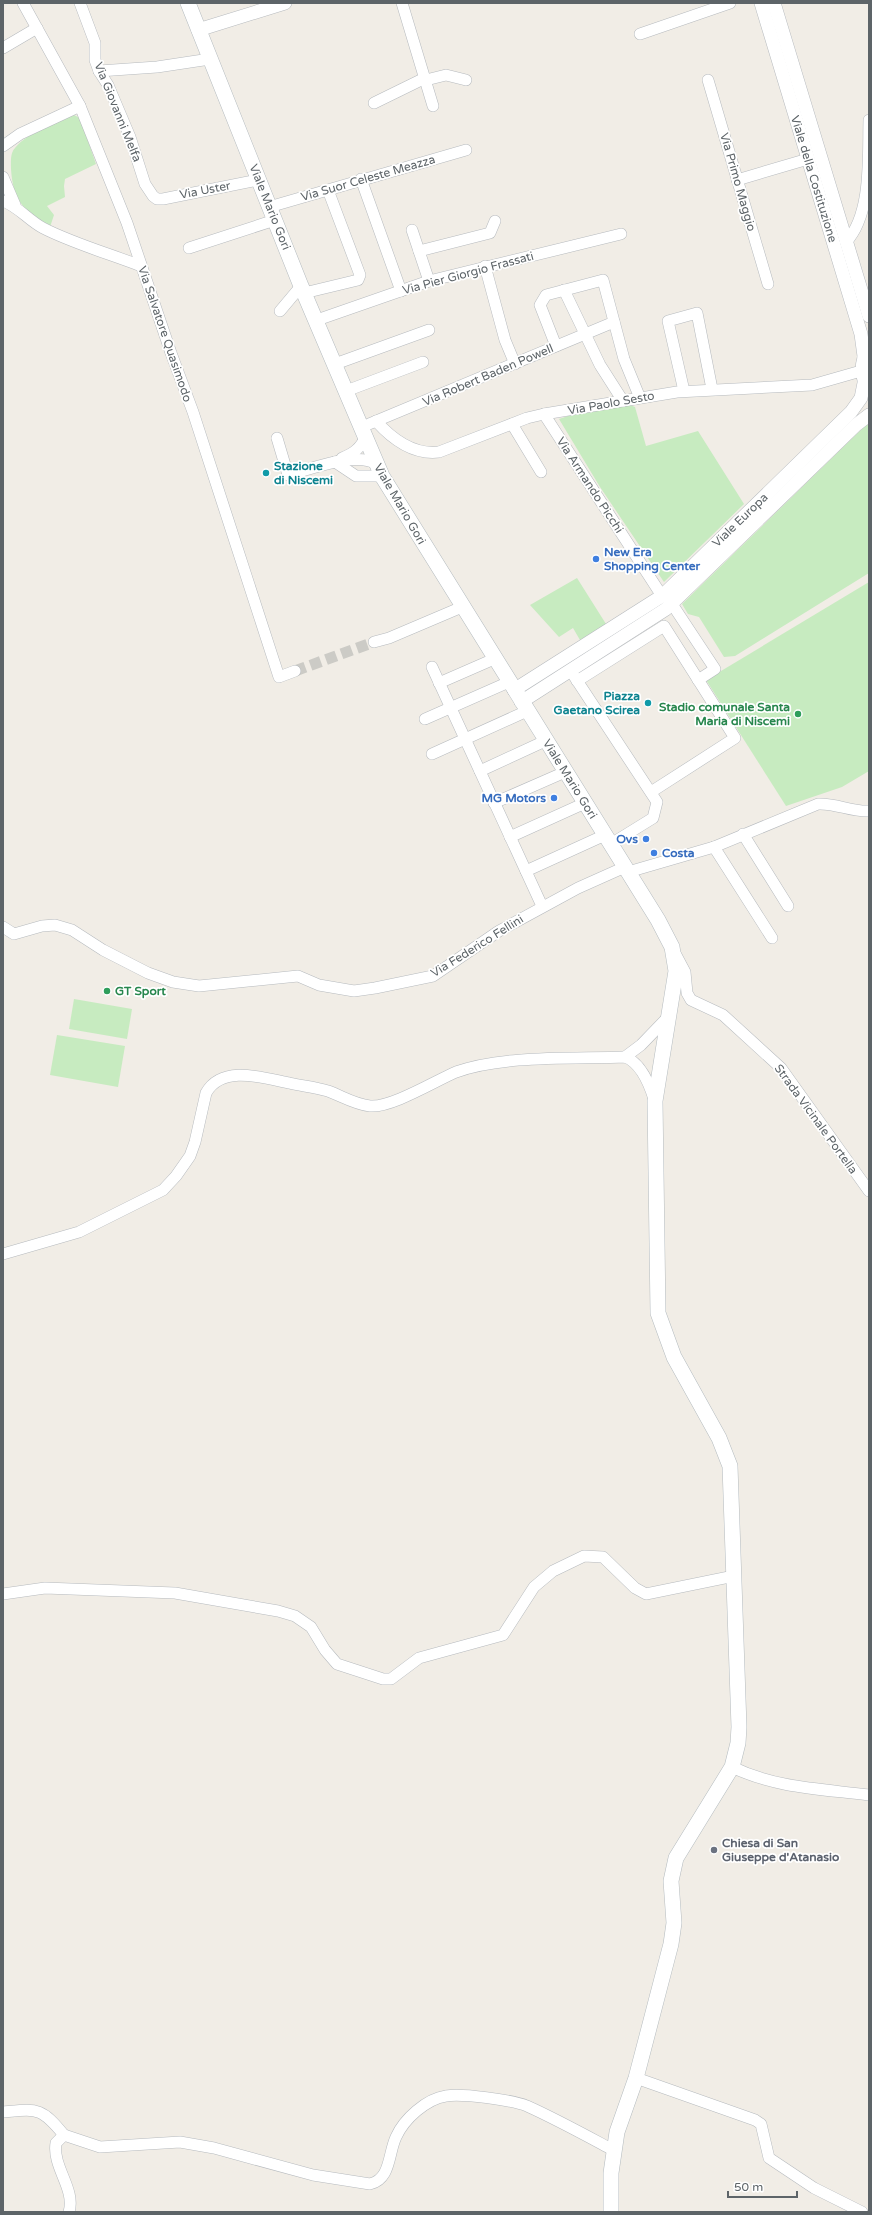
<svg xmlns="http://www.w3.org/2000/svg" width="872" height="2215" viewBox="0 0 872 2215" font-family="'Varela Round',sans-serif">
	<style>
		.green { fill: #c7ebc0 }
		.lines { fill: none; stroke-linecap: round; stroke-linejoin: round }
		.minor-tunnel { stroke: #cccbc6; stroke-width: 11; stroke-dasharray: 11 5.5; stroke-linecap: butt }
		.minor-casing { stroke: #b6babe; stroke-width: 12 }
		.tertiary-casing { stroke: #b6babe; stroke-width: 14 }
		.secondary-casing { stroke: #b4bbbf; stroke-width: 16 }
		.minor { stroke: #fff; stroke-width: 11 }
		.tertiary { stroke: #fff; stroke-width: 13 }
		.secondary { stroke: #fff; stroke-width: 15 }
		.culture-dot { fill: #0f9aa8; stroke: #fff; stroke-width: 1.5 }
		.shop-dot { fill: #3f7fe0; stroke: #fff; stroke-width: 1.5 }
		.leisure-dot { fill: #2e9e5b; stroke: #fff; stroke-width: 1.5 }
		.worship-dot { fill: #6b7280; stroke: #fff; stroke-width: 1.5 }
		.labels { text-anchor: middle; stroke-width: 3.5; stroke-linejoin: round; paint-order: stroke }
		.street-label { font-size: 12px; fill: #5d6468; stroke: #fff }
		.culture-label { font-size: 12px; font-weight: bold; fill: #0d838f; stroke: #fff; text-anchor: start }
		.shop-label { font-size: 12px; font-weight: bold; fill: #366cbe; stroke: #fff; text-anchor: start }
		.leisure-label { font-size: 12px; font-weight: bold; fill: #27864d; stroke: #fff; text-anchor: end }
		.worship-label { font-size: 12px; font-weight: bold; fill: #5b616d; stroke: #fff; text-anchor: start }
	</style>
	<rect width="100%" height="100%" fill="#f1ede6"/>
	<g class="green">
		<path d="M74 115 80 118 96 164 65 179 64 186 65 197 47 206 54 215 50 227C24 211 13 201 11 169 11 162 10 153 15 148 29 131 55 124 74 115Z"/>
		<path d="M630 405 635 407 646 446 698 431 744 504 664 582 600 487 559 419 574 414Z"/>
		<path d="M869 422V573L735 656 724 657 699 617 688 614 682 604Z"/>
		<path d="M577 578 606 624 580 640 573 628 559 637 530 605Z"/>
		<path d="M869 582V771L842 787 786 806 706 680Z"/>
		<path d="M74 999 132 1009 127 1039 69 1029Z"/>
		<path d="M57 1035 125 1046 118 1087 50 1075Z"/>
	</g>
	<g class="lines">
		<path class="minor-tunnel" d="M295 671 374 642"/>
		<g class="minor-casing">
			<g id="minor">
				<path d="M23 3 80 106 127 223 171 353 193 412 279 677 295 671"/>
				<path d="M80 3 95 43V60L99 71 108 85 130 137 145 184 153 196 157 199H163L258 180"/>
				<path d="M402 3 433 106"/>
				<path d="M640 34 730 3"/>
				<path d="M3 48 37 28"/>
				<path d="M99 71 157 67 210 59"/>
				<path d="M426 80 446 75 466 80"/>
				<path d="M708 80 768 284"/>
				<path d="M374 103 425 78"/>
				<path d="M3 146 20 134 80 106"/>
				<path d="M3 177 15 205"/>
				<path d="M361 179 401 291"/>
				<path d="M737 180 808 159"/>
				<path d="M3 201C19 207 28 220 43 228 72 243 110 254 141 266"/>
				<path d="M269 207 466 150"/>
				<path d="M412 230 429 281"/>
				<path d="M846 242C872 214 868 157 869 120"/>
				<path d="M189 248 275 220"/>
				<path d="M419 251 490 233 495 221"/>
				<path d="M485 266 505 340 515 364"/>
				<path d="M564 290 600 365 623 401"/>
				<path d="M304 293 358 280 360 275 328 190"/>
				<path d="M280 311 301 286"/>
				<path d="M317 320 429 281 621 234"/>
				<path d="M556 346 540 305 546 295 603 280 624 359 640 398"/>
				<path d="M335 364 429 330"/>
				<path d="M346 391 423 362"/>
				<path d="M684 391 668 321 697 313 712 389"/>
				<path d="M544 414 662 596"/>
				<path d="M376 421C392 439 414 455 439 452L527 418 544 414 677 392 812 385 861 371"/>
				<path d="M369 424 614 322"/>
				<path d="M512 424 541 472"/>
				<path d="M277 438 288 475C312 469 355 451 377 464"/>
				<path d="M342 458C354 453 360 449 366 436"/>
				<path d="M335 462 356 476H382"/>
				<path d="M672 604 715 669 698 680"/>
				<path d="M374 642 389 638 462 607"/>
				<path d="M432 667 542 906"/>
				<path d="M574 676 657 802 653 818 611 844"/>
				<path d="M577 681 664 626 735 738 651 792"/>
				<path d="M439 683 494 659"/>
				<path d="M425 719 509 682"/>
				<path d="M432 754 527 711"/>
				<path d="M480 771 545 741"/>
				<path d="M494 803 565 772"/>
				<path d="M743 834 788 906"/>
				<path d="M510 837 585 803"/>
				<path d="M714 847 772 938"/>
				<path d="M526 871 605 835"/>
				<path d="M628 872 714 847 818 804C836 803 851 812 869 811"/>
				<path d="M3 927 14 934 42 926 55 925 72 930 103 950 148 973 173 982 199 986 298 976 319 985 354 991 375 988 433 976 499 931 578 888 625 867"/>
				<path d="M676 955 685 972 687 993 691 1000 723 1015 781 1068 869 1191"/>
				<path d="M625 1057 641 1045 669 1016"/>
				<path d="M3 1254 79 1232 163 1190 176 1176 190 1156 195 1142 206 1093C222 1064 264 1078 289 1083 302 1086 315 1087 328 1091 342 1096 354 1104 370 1106 391 1108 435 1081 456 1072 502 1055 575 1059 625 1057 641 1063 649 1083 654 1099"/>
				<path d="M3 1594 45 1588 175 1593 278 1611 295 1616 311 1627 325 1650 337 1664 383 1679H391L419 1658 503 1635 534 1587 553 1571 584 1556 603 1557 635 1588 646 1594 734 1576"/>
				<path d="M732 1767C775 1788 822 1789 869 1795"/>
				<path d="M636 2078 755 2120 761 2124 769 2158 814 2188 862 2212"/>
				<path d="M3 2112C38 2109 41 2107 64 2135"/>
				<path d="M69 2212C76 2189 52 2167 56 2143L64 2135 100 2147 180 2142 214 2148 313 2175 370 2184C391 2179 388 2154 396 2137 404 2119 426 2099 446 2096 461 2093 512 2100 527 2106 556 2119 585 2135 613 2150"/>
			</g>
		</g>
		<g class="tertiary-casing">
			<g id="tertiary">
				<path d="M761 3 861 334 864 356"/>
				<path d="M774 3 869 316"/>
				<path d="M198 30 285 3"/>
				<path d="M868 349C860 363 860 376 869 390"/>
				<path d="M514 690 662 596 851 412 861 398 864 383"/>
				<path d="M521 702 666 609 856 425 869 415"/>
			</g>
		</g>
		<g class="secondary-casing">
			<path id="secondary" d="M188 3 301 286 382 476 658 920 672 947 676 971 655 1101 658 1313 674 1357 719 1438 730 1466 739 1727 738 1743 732 1767 676 1858 671 1881 674 1923 671 1944 636 2078 617 2132 611 2173V2212"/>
		</g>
		<use href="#minor" class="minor"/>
		<use href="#tertiary" class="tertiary"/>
		<use href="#secondary" class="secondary"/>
	</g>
	<g class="culture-dot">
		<circle cx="266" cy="473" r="4"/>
		<circle cx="648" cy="703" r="4"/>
	</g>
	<g class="shop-dot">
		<circle cx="596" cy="559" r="4"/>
		<circle cx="554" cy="798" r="4"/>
		<circle cx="646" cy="839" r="4"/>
		<circle cx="654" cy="853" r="4"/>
	</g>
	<g class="leisure-dot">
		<circle cx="798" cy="714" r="4"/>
		<circle cx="107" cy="991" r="4"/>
	</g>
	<circle class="worship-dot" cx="714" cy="1850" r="4"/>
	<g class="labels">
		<g class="street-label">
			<text transform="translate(118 112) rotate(68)" y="4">Via Giovanni Melfa</text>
			<text transform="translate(368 178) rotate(-16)" y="4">Via Suor Celeste Meazza</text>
			<text transform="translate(814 179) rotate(73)" y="4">Viale della Costituzione</text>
			<text transform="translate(738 182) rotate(74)" y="4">Via Primo Maggio</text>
			<text transform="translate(205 190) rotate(-11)" y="4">Via Uster</text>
			<text transform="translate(270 207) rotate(68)" y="4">Viale Mario Gori</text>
			<text transform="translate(468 273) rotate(-15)" y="4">Via Pier Giorgio Frassati</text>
			<text transform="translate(165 334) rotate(71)" y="4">Via Salvatore Quasimodo</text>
			<text transform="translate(488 375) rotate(-23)" y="4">Via Robert Baden Powell</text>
			<text transform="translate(611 403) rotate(-10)" y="4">Via Paolo Sesto</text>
			<text transform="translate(590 485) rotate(57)" y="4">Via Armando Picchi</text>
			<text transform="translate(400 504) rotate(60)" y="4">Viale Mario Gori</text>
			<text transform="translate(740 520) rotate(-44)" y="4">Viale Europa</text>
			<text transform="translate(570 779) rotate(58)" y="4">Viale Mario Gori</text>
			<text transform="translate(477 946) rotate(-32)" y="4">Via Federico Fellini</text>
			<text transform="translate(816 1119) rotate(54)" y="4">Strada Vicinale Portella</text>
		</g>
		<g class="culture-label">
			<text x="274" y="470">Stazione<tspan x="274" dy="14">di Niscemi</tspan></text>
			<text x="640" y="700" text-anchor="end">Piazza<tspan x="640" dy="14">Gaetano Scirea</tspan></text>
		</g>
		<g class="shop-label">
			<text x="604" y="556">New Era<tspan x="604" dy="14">Shopping Center</tspan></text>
			<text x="546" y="802" text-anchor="end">MG Motors</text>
			<text x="638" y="843" text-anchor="end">Ovs</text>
			<text x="662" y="857">Costa</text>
		</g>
		<g class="leisure-label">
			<text x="790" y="711">Stadio comunale Santa<tspan x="790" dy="14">Maria di Niscemi</tspan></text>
			<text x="115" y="995" text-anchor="start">GT Sport</text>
		</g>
		<g class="worship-label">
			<text x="722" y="1847">Chiesa di San<tspan x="722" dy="14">Giuseppe d'Atanasio</tspan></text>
		</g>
	</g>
	<rect width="872" height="2215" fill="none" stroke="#5d6468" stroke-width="8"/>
	<path d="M728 2191v6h69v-6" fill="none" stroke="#5d6468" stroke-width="2"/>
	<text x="734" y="2191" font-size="12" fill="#5d6468" stroke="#ffffff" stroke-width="3" paint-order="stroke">50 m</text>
</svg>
